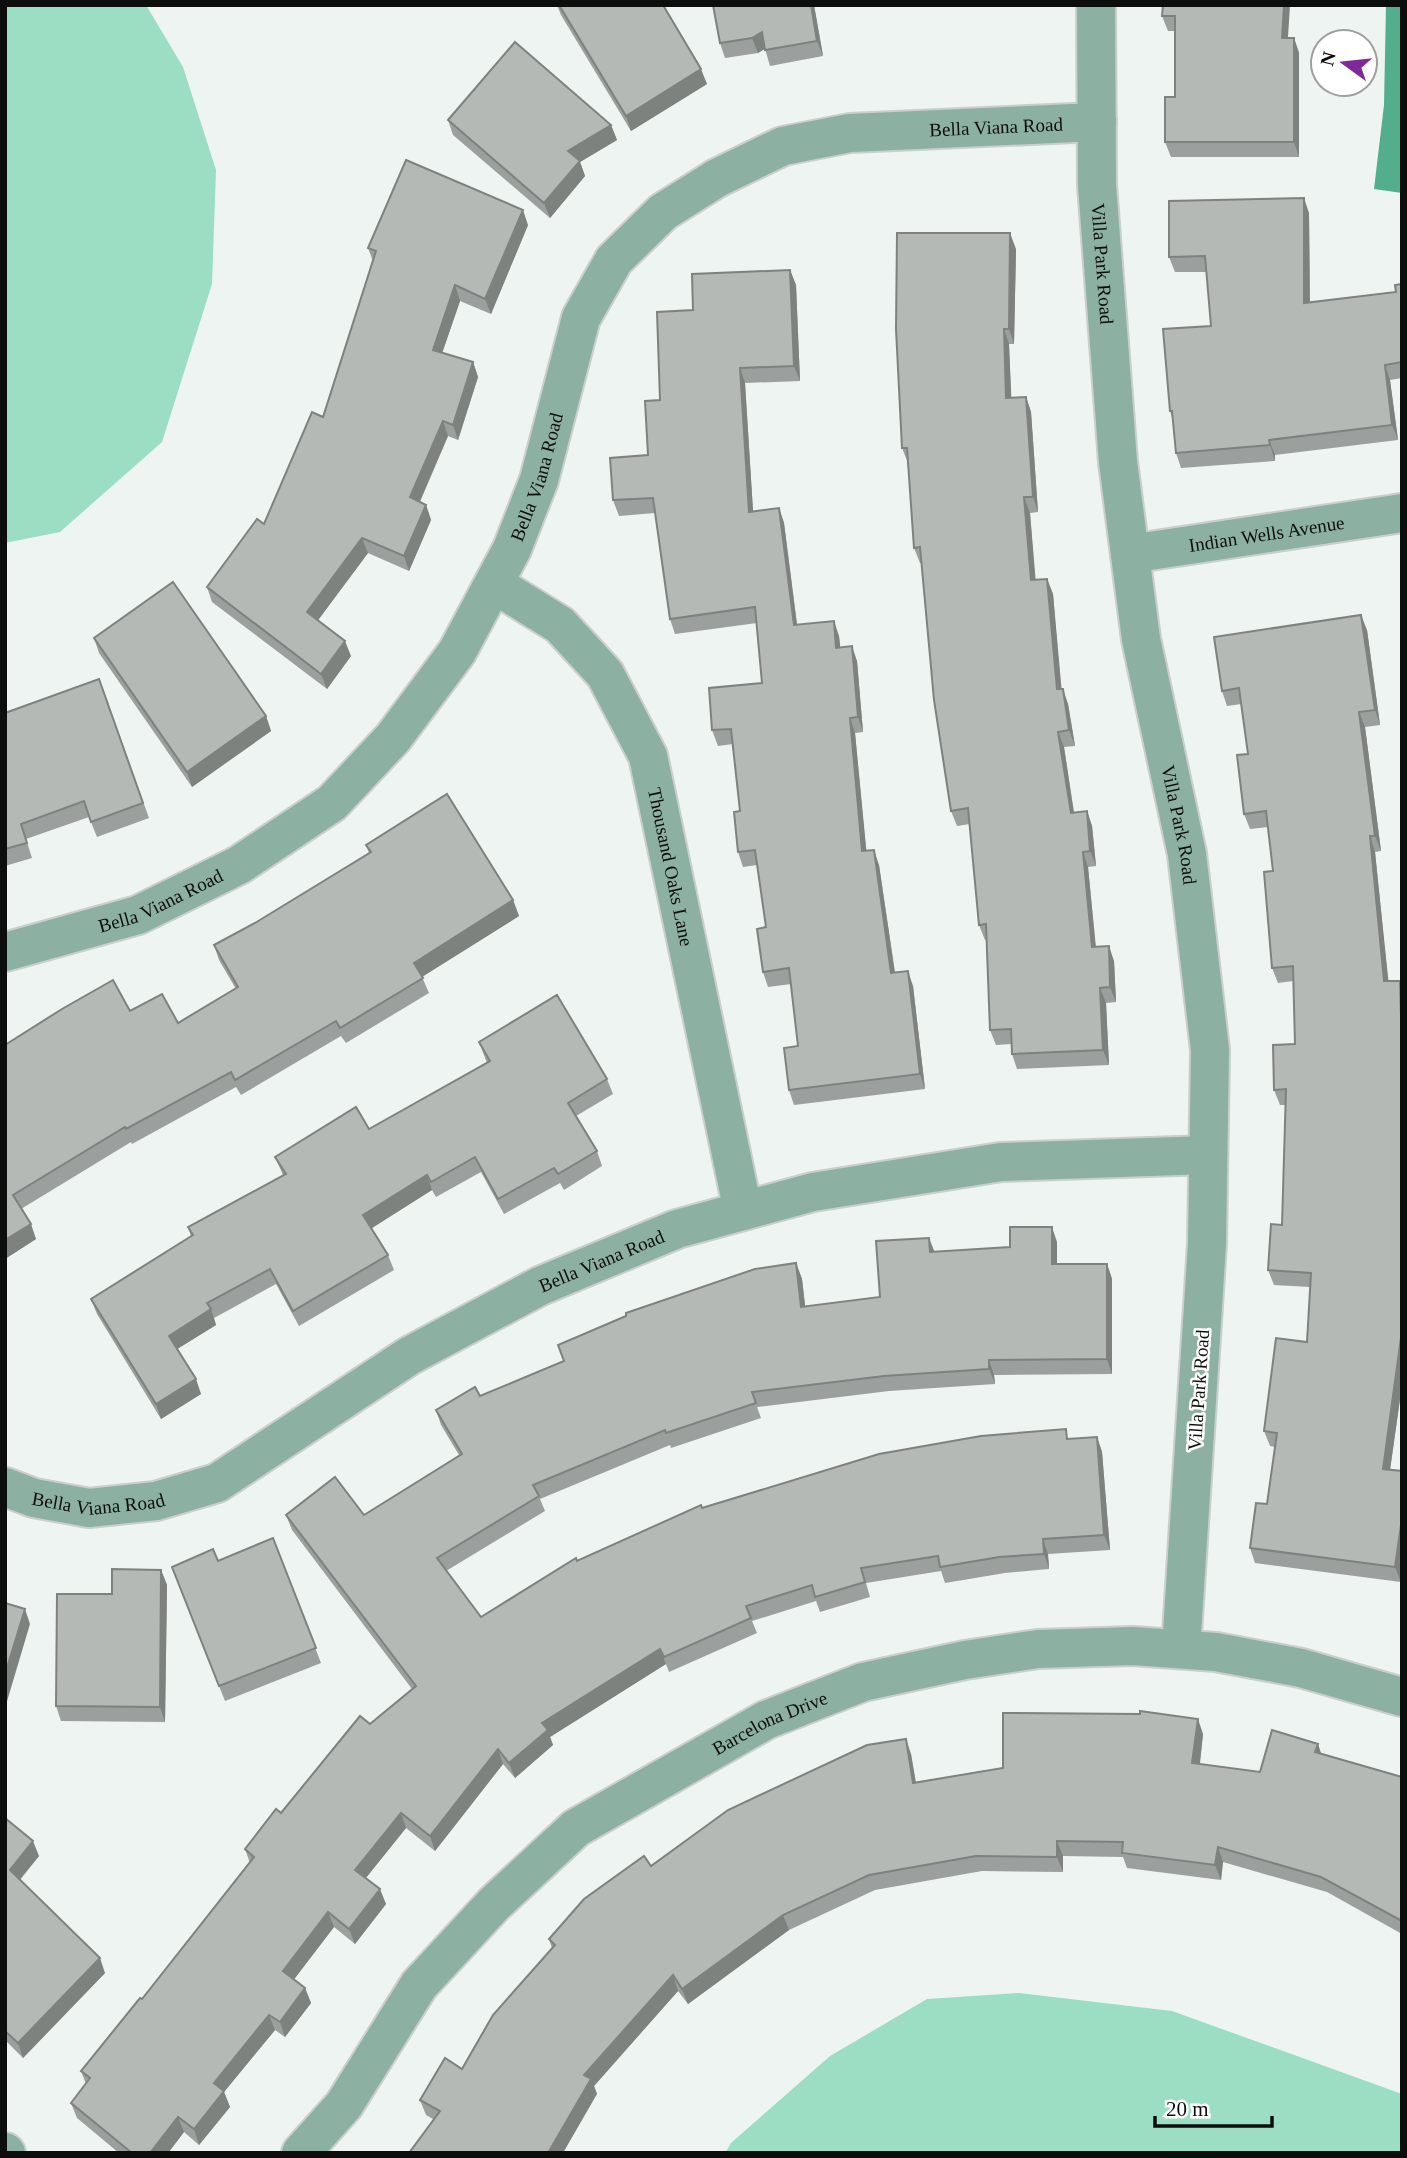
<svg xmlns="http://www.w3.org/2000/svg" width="1407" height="2158" viewBox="0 0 1407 2158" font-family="Georgia,serif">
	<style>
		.green { fill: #9bdec3 }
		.water { fill: #53ae8e }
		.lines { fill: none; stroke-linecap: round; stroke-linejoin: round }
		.minor-casing { stroke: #cacfcd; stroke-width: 42 }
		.minor { stroke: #8cb0a1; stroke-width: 38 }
		.wall { fill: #9b9f9d }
		.shaded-wall { fill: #7e827f }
		.building { fill: #b4b9b6; stroke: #7e827f; stroke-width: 2 }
		.labels { text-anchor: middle; stroke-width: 5; stroke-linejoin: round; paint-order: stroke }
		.street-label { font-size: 19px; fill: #0c0e0d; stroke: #fff }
	</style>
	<rect width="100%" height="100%" fill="#eef4f1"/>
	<g class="green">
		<path d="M5 5H146L183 67 216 170 212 284 162 442 60 532 5 543Z"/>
		<path d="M1019 1993 1172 2011 1402 2094V2153H725L731 2143 830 2056 927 1999Z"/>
	</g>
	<path class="water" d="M1386 5H1402V193L1374 189 1384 105Z"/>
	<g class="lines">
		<g class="minor-casing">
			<g id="minor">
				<path id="s1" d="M1096 5 1097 185 1118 462 1141 639 1187 854 1210 1050 1207 1244 1181 1649"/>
				<path id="s2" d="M1130 554 1402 513"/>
				<path id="s3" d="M494 584 560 625 605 674 648 756 743 1211"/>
				<path id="s4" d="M5 952 138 915 239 865 332 803 393 738 457 652 512 549 539 480 581 318 614 260 663 212 717 178 783 146 850 133 1097 122"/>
				<path id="s5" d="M5 1487 34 1498 89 1508 156 1501 217 1483 409 1356 540 1286 677 1229 743 1211 813 1192 1001 1162 1208 1155"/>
				<path d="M5 2152 6 2153"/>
				<path id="s6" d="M301 2153 344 2105 419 1985 494 1904 576 1828 766 1720 863 1682 965 1660 1038 1649 1133 1646 1216 1652 1301 1668 1402 1697"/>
			</g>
		</g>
		<use href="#minor" class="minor"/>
	</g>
	<g class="wall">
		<path d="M557 5H663L707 84 631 131 561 15Z"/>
		<path d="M814 5 823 56 770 66 765 49 758 53 725 58 720 43Z"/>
		<path d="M1163 5 1288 38H1294L1299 53V157H1171L1165 142 1175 97V31H1168L1162 16Z"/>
		<path d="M448 120 611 125 617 140 580 162 585 176 550 218 453 135Z"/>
		<path d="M1309 213 1310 303 1396 292 1402 284V378L1390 380 1398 440 1275 455V461L1181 468 1176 453 1173 420 1170 411 1211 326 1207 272H1175L1169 257Z"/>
		<path d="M528 225 491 314 460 301 442 353 473 362 478 377 458 440 448 436 420 502 426 505 431 520 409 571 368 553 318 620 351 656 327 689 212 602 207 587 264 524 323 417 373 261 368 248Z"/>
		<path d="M1016 249 1014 344H1009L1011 398 1026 397 1031 412 1038 512 1030 513 1035 580 1047 579 1053 594 1061 689 1068 704 1075 746 1064 747 1074 812 1087 811 1092 826 1096 866 1088 867 1096 947 1114 961 1116 1002 1106 1003 1109 1065 1017 1069 1012 1054 1011 1044 996 1045 990 1030 986 940H985L979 925 970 824 957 826 951 811 921 563H920L914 548 908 463 902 448Z"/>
		<path d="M790 270 796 285 800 381 745 383 753 511 779 508 784 523 797 625 839 636 840 647 857 661 863 732 855 733 866 851 879 865 895 972 913 986 925 1089 794 1105 789 1090 798 1046 791 984 768 987 763 972 766 927 757 865 743 867 738 852 740 811 733 744 718 746 712 730 762 683 757 623 675 634 670 619 655 513 619 516 613 500 648 455 660 400 693 310Z"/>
		<path d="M1367 630 1380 725 1365 727 1381 851 1375 852 1388 981H1400L1402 986V1385L1390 1470 1402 1471V1575L1401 1582 1255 1563 1250 1548 1267 1504 1275 1447 1270 1446 1264 1431 1307 1342 1310 1287 1274 1285 1268 1270 1282 1225 1286 1105H1280L1274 1090 1295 1044 1293 981 1278 983 1272 968 1273 871 1268 827 1250 829 1244 814 1248 754 1241 704 1227 706 1222 691Z"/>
		<path d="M94 638 266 716 271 731 192 787 99 653Z"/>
		<path d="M99 679 149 818 97 837 89 817 26 839 32 858 5 866V713Z"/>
		<path d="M366 845 513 900 519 916 422 977 429 993 346 1043 341 1036 241 1095 236 1087 132 1144 131 1142 21 1209 36 1239 5 1259V1045L130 1011 178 1023 236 989 219 960 214 945 255 923 369 853Z"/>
		<path d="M479 1042 607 1079 613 1094 576 1116 597 1151 602 1166 564 1190 560 1183 504 1214 481 1172 436 1197 432 1190 371 1228 388 1255 394 1270 299 1326 276 1284 214 1318 216 1325 177 1349 201 1394 161 1419 97 1314 91 1299 191 1236 188 1227 283 1175 275 1157 369 1129 487 1063Z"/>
		<path d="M1057 1242V1264H1107L1112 1279V1374L994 1375 995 1384 889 1391 757 1407 761 1418 671 1448 670 1445 540 1499 545 1511 446 1571 481 1617 577 1561 702 1508 1070 1439 1097 1437 1102 1452 1110 1550 1048 1554 1049 1569 1005 1573 945 1583 941 1571 866 1583 870 1597 820 1612 816 1601 752 1621 757 1633 669 1672 666 1664 550 1737 553 1745 515 1778 503 1764 435 1851 406 1828 366 1878 386 1904 355 1944 334 1927 294 1979 305 1988 311 2003 285 2037 275 2030 224 2092 230 2107 199 2145 184 2132 168 2153H119L77 2118 71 2103 86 2084 81 2071 142 1999 250 1863 245 1849 370 1724 412 1689 292 1530 286 1515H364L459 1455 441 1425 436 1410 480 1396 564 1361 558 1345 796 1263 802 1279 805 1306 880 1297 934 1252 1010 1247Z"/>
		<path d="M273 1538 321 1663 225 1701 172 1567 218 1561Z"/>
		<path d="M161 1570 167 1585 165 1722 61 1721 56 1706Z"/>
		<path d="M1203 1734 1200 1764 1260 1772 1321 1754 1402 1777V1934L1327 1892 1223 1862 1221 1880 1127 1868 1123 1857 1063 1856V1872L982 1871 875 1890 789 1930 688 2004 678 1991 594 2086 597 2094 433 2119 426 2115 420 2100 462 2069 552 1948 549 1939 651 1866 911 1754 916 1782Z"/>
		<path d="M5 1818 39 1856 20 1880 105 1973 23 2058 5 2040Z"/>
	</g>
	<g class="shaded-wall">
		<path d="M811 5H814L823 56 817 41Z"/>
		<path d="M1284 5H1290L1287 53 1282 38Z"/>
		<path d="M762 32 767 47 758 53 752 38Z"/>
		<path d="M1294 38 1299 53V157L1294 142Z"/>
		<path d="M701 69 707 84 631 131 626 116Z"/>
		<path d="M611 125 617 140 580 162 585 176 550 218 544 203 568 151Z"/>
		<path d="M1304 198 1309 213 1310 318 1304 303Z"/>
		<path d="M523 210 528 225 491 314 485 299Z"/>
		<path d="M1010 233 1016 249 1014 344 1009 329Z"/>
		<path d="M790 270 796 285 800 381 794 366Z"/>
		<path d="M455 285 460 301 438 365 433 350Z"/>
		<path d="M1004 329 1009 344 1012 413 1006 398Z"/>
		<path d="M473 362 478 377 458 440 453 425Z"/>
		<path d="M1385 365 1390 380 1398 440 1392 425Z"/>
		<path d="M740 368 745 383 754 527 749 512Z"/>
		<path d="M1026 397 1031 412 1038 512 1033 497Z"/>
		<path d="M443 421 448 436 415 512 410 497Z"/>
		<path d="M1269 440 1275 455V461L1270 445Z"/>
		<path d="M1024 497 1030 513 1037 596 1031 580Z"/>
		<path d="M426 505 431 520 409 571 404 556Z"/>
		<path d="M779 508 784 523 799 640 794 625Z"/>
		<path d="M362 538 368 553 313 627 307 612Z"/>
		<path d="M1047 579 1053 594 1063 705 1057 689Z"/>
		<path d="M1361 615 1367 630 1380 725 1375 710Z"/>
		<path d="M834 621 839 636 842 663 836 648Z"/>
		<path d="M345 641 351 656 327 689 321 674Z"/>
		<path d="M852 646 857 661 863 732 858 717Z"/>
		<path d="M1063 689 1068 704 1075 746 1069 730Z"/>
		<path d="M1359 712 1365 727 1381 851 1375 836Z"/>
		<path d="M266 716 271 731 192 787 187 772Z"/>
		<path d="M850 718 855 733 868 867 862 851Z"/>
		<path d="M1058 732 1064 747 1076 828 1071 813Z"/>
		<path d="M1087 811 1092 826 1096 866 1090 851Z"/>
		<path d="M1370 836 1375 852 1390 996 1384 981Z"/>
		<path d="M874 850 879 865 897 988 891 973Z"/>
		<path d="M1083 852 1088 867 1097 962 1092 947Z"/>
		<path d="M513 900 519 916 420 978 414 963Z"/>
		<path d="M1109 946 1114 961 1116 1002 1110 987Z"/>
		<path d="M908 971 913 986 925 1089 920 1074Z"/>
		<path d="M1400 981 1402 986V1053Z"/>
		<path d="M1100 988 1106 1003 1109 1065 1103 1050Z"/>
		<path d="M427 1175 432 1190 369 1230 363 1215Z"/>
		<path d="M31 1224 36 1239 5 1259V1240Z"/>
		<path d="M1052 1227 1057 1242V1279L1052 1264Z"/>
		<path d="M929 1238 935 1253 930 1252Z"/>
		<path d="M796 1263 802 1279 807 1322 801 1307Z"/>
		<path d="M1107 1264 1112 1279V1374L1107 1359Z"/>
		<path d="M211 1309 216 1325 174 1351 169 1336Z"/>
		<path d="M1402 1330V1385L1388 1484 1383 1469Z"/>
		<path d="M989 1360 994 1375 995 1384 989 1369Z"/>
		<path d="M196 1379 201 1394 161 1419 156 1404Z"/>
		<path d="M1097 1437 1102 1452 1110 1550 1104 1535Z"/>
		<path d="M1402 1518V1575L1401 1582 1395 1567Z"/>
		<path d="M1043 1539 1048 1554 1049 1569 1044 1554Z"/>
		<path d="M161 1570 167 1585 165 1722 160 1707Z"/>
		<path d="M25 1609 30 1624 5 1708V1674Z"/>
		<path d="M660 1649 666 1664 550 1737 553 1745 515 1778 509 1763 542 1723Z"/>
		<path d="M1198 1719 1203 1734 1198 1778 1192 1763Z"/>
		<path d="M906 1739 911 1754 918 1798 913 1783Z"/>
		<path d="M1318 1744 1323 1759 1315 1752Z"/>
		<path d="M498 1749 503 1764 435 1851 430 1836Z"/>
		<path d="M401 1813 406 1828 360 1885 355 1870Z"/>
		<path d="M33 1841 39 1856 15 1885 10 1870Z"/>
		<path d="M1057 1841 1063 1856V1872L1057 1857Z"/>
		<path d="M1218 1847 1223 1862 1221 1880 1215 1865Z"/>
		<path d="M380 1889 386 1904 355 1944 349 1929Z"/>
		<path d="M328 1912 334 1927 289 1986 283 1971Z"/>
		<path d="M783 1915 789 1930 688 2004 682 1989Z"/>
		<path d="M100 1958 105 1973 23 2058 18 2043Z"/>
		<path d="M673 1975 678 1991 594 2086 597 2094 563 2153H548L584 2075Z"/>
		<path d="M305 1988 311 2003 285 2037 280 2022Z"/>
		<path d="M269 2015 275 2030 224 2092 230 2107 199 2145 194 2129 214 2083Z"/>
		<path d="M178 2117 184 2132 168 2153H150Z"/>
	</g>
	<g class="building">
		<path d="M559 5H663L701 69 626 116Z"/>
		<path d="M713 5H811L817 41 765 50 762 32 752 38 720 43Z"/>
		<path d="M1163 5H1284L1282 38H1294V142H1165V97H1175V16H1162Z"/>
		<path d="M515 42 611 125 568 151 580 161 544 203 448 120Z"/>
		<path d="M406 160 523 210 485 299 455 285 433 350 473 362 453 425 443 421 410 497 426 505 404 556 362 538 307 612 345 641 321 674 207 587 257 519 264 524 312 412 323 417 376 251 368 248Z"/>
		<path d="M1304 198V303L1396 292 1395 285 1402 284V362L1385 365 1392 425 1269 440 1270 445 1176 453 1172 411H1170L1163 329 1211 326 1205 256 1169 257V201Z"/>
		<path d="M897 233H1010L1009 329H1004L1006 398 1026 397 1033 497H1024L1031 580 1047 579 1057 689H1063L1069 730 1058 732 1071 813 1087 811 1090 851 1083 852 1092 947 1109 946 1110 987 1100 988 1103 1050 1012 1054 1011 1029 990 1030 986 924 979 925 968 808 951 811 934 700 920 547 914 548 907 448H902L896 329Z"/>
		<path d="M790 270 794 366 740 368 749 512 779 508 794 625 834 621 836 648 852 646 858 717 850 718 862 851 874 850 891 973 908 971 920 1074 789 1090 784 1048 798 1046 789 968 763 972 757 929 766 927 755 850 738 852 734 812 740 811 731 729 712 730 709 688 762 683 755 607 670 619 653 498 613 500 610 458 648 455 645 401 660 400 657 312 693 310 692 274Z"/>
		<path d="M173 582 266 716 187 772 94 638Z"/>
		<path d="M1361 615 1375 710 1359 712 1375 836H1370L1384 981H1400L1402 1053V1330L1383 1469 1402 1471V1518L1395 1567 1250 1548 1256 1503 1267 1504 1277 1433 1264 1431 1276 1338 1307 1342 1311 1273 1268 1270 1271 1224 1282 1225 1286 1089 1274 1090 1273 1045 1295 1044 1293 966 1272 968 1264 872 1273 871 1266 811 1244 814 1237 755 1248 754 1239 688 1222 691 1214 637Z"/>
		<path d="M99 679 143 803 91 822 84 801 21 824 27 843 5 849V713Z"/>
		<path d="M447 794 513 900 414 963 423 978 340 1028 336 1021 235 1080 231 1072 126 1129 125 1127 13 1195 31 1224 5 1240V1045L62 1009 113 980 130 1011 162 994 178 1023 238 987 214 945 255 923 371 852 366 845Z"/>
		<path d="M557 995 607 1079 568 1103 597 1151 558 1174 554 1168 498 1199 475 1157 431 1182 427 1175 363 1215 388 1255 293 1311 270 1269 207 1303 211 1309 169 1336 196 1379 156 1404 91 1299 193 1235 188 1227 286 1174 275 1157 356 1107 369 1129 490 1061 479 1042Z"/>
		<path d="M1010 1227H1052V1264H1107V1359L989 1360V1369L884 1376 752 1392 756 1403 666 1433 665 1430 533 1485 539 1496 437 1558 481 1617 576 1558 577 1561 701 1505 702 1508 879 1454 981 1436 1066 1429 1067 1439 1097 1437 1104 1535 1043 1539 1044 1554 999 1557 940 1567 938 1556 861 1568 865 1582 815 1597 812 1585 746 1606 751 1618 664 1657 660 1649 542 1723 548 1730 509 1763 498 1749 430 1836 401 1813 355 1870 380 1889 349 1929 328 1912 283 1971 305 1988 280 2022 269 2015 214 2083 224 2091 194 2129 178 2117 150 2153H132L71 2103 90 2078 81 2071 140 1998 142 1999 254 1857 245 1849 276 1809 281 1813 360 1716 370 1724 416 1686 286 1515 335 1477 364 1515 462 1454 436 1410 475 1387 480 1396 564 1361 558 1345 626 1316V1313L755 1269 796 1263 801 1307 880 1297 876 1241 929 1238 930 1252 1010 1247Z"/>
		<path d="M273 1538 316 1648 219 1686 172 1567 213 1549 218 1561Z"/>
		<path d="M112 1569 161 1570 160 1707 56 1706 57 1594H112Z"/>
		<path d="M5 1603 25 1609 5 1674Z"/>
		<path d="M1140 1711 1198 1719 1192 1763 1260 1772 1272 1730 1318 1744 1315 1752 1402 1777V1921L1321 1877 1218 1847 1215 1865 1122 1853 1123 1842 1057 1841V1857L976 1856 869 1875 783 1915 682 1989 673 1975 584 2075 591 2079 548 2153H409L440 2111 420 2100 445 2058 462 2069 493 2015 555 1945 549 1939 584 1899 644 1856 651 1866 728 1810 867 1745 906 1739 913 1783 1003 1768V1713L1140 1714Z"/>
		<path d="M5 1818 33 1841 10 1870 100 1958 18 2043 5 2031Z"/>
	</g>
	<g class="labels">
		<g class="street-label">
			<text dy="7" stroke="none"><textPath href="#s4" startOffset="1404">Bella Viana Road</textPath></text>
			<text dy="7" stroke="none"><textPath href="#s1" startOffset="259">Villa Park Road</textPath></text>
			<text dy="7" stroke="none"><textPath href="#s4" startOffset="752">Bella Viana Road</textPath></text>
			<text dy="7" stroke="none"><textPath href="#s2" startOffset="138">Indian Wells Avenue</textPath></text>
			<text dy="7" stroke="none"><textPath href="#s1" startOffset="826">Villa Park Road</textPath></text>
			<text dy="7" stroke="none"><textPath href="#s3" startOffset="350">Thousand Oaks Lane</textPath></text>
			<text dy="7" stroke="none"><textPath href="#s4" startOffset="164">Bella Viana Road</textPath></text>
			<text dy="7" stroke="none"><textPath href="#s5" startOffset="663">Bella Viana Road</textPath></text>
			<text transform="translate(1198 1390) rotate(-86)" y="7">Villa Park Road</text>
			<text dy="7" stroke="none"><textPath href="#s5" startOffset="96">Bella Viana Road</textPath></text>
			<text dy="7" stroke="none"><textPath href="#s6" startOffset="649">Barcelona Drive</textPath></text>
		</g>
	</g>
	<rect width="1407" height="2158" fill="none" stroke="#0c0e0d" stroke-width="14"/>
	<g transform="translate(1344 63) rotate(285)"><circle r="33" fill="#ffffff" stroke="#9e9f9e" stroke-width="2"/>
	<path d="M0-5L12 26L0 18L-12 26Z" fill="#7f2998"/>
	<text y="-10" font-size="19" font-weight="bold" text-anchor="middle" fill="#0c0e0d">N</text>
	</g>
	<path d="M1155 2116v10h117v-10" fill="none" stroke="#0c0e0d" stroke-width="3.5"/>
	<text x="1166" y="2116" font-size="21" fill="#0c0e0d" stroke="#ffffff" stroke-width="5" paint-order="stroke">20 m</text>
</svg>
